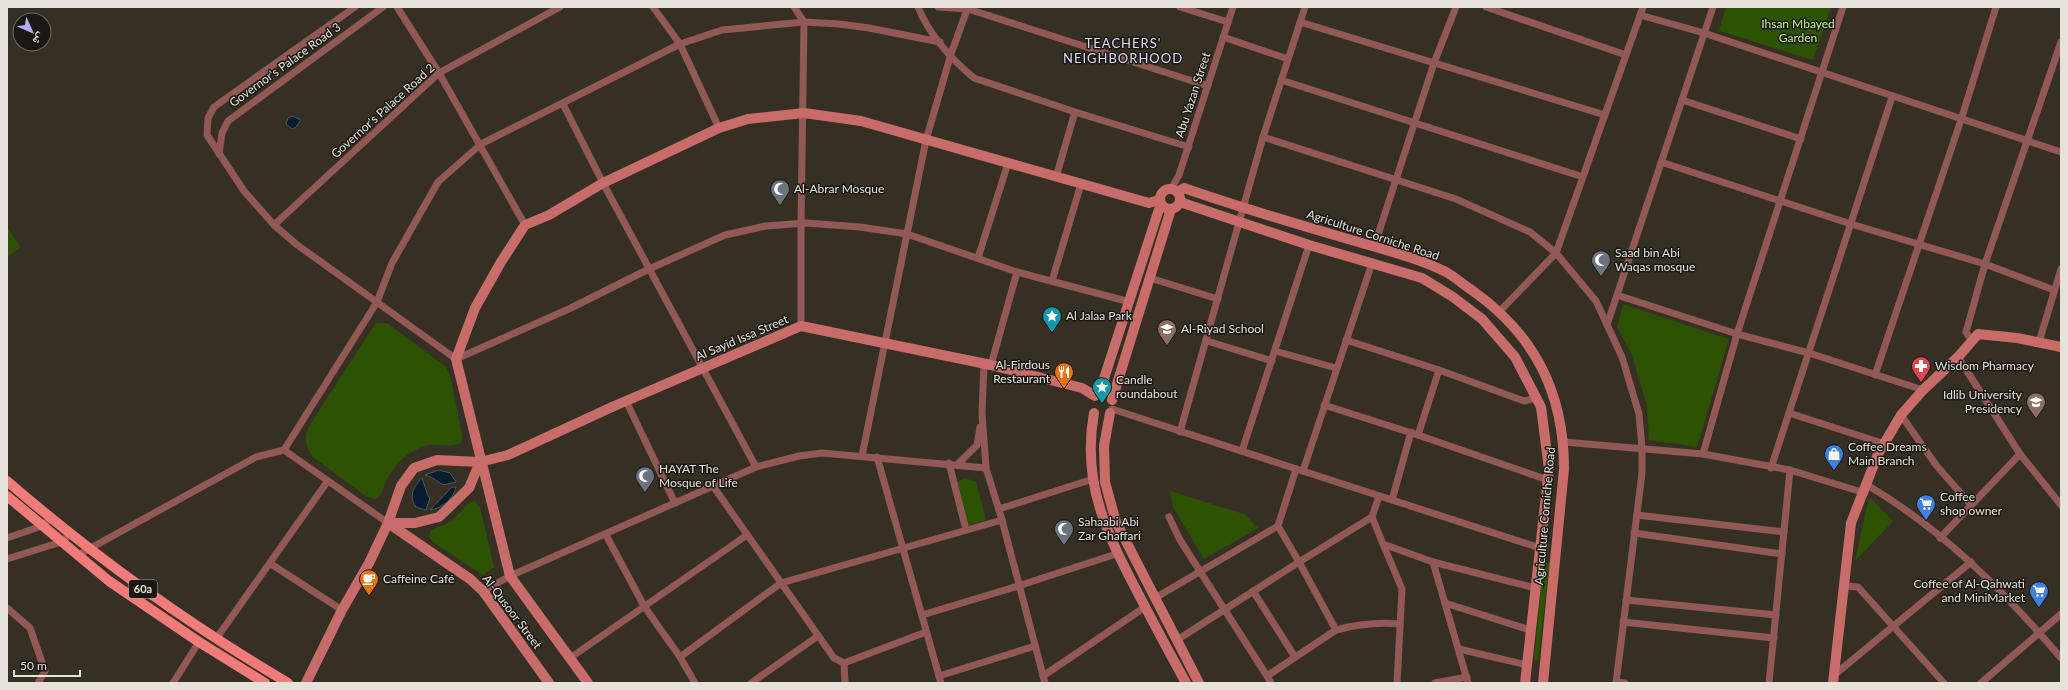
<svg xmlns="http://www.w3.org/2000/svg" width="2068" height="690" viewBox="0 0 2068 690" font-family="Lato,'Noto Naskh Arabic',sans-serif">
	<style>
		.green { fill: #2d5201 }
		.water { fill: #071d2f; stroke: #4a5862 }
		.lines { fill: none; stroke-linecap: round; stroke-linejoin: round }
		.street { stroke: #925855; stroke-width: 7 }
		.secondary { stroke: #c86c69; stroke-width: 10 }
		.primary { stroke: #f17b78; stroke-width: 10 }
		.labels { text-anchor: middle; stroke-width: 3; stroke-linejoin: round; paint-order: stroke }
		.shield { fill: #1b1813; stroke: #a9a59e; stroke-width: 1 }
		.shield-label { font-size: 11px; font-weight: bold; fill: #e6e2da }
		.park-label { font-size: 12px; fill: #bcf490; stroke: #1b1813 }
		.street-label { font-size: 12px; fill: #e6e2da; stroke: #1b1813 }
		.poi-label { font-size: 12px; fill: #e6e2da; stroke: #1b1813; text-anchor: start }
		.neighbourhood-label { font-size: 13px; letter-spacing: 1px; fill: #dddbf8; stroke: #1b1813 }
	</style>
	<rect width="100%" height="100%" fill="#363024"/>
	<g class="green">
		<path d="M1726 7H1831L1813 60 1719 31Z"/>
		<path d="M7 227 20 247 7 258Z"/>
		<path d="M1623 304 1729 339 1697 447 1649 440 1647 407 1632 355 1617 327Z"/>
		<path d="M377 323H387L446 367 451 378 462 436 461 443C449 449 434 442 421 447 405 454 394 465 386 481 382 490 385 492 376 499L367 497 313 457C306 447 304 439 308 428L371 330Z"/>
		<path d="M965 478 976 482 986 520 967 526 957 482Z"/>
		<path d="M1170 491 1244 514 1258 528 1204 559 1173 507Z"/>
		<path d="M1869 497 1893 521 1855 561Z"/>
		<path d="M475 501 480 507 494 567 483 575 433 542 429 536 431 530 452 521 470 502Z"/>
		<path d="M1543 562 1550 563 1538 661 1534 660Z"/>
	</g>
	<g class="water">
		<path d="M292 116 301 120 296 127 292 129 286 124 288 118Z"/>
		<path d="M439 470 450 473 456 482 443 485 431 477 425 475Z"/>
		<path d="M422 478 428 496 430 498 426 510 416 507C408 495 414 487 422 478Z"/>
		<path d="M452 487H456C453 499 443 508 430 510Z"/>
	</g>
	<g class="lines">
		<g class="street">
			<path d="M355 7 214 107 208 118 207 135 244 191 274 225 296 244 456 359 571 308 649 269 725 235 766 226 806 223 860 227 907 234 1017 272 1130 302"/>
			<path d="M397 7 439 73 525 225"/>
			<path d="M653 7 680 44 719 128"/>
			<path d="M794 7 804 22 801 224V326"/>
			<path d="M918 7C929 34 951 59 974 78L1075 112 1189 147"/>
			<path d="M938 7 968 9 1208 86"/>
			<path d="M1180 7 1228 22"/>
			<path d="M1486 7 1626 55"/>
			<path d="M1640 15 1704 33 2061 152"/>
			<path d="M1300 22 1605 115"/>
			<path d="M1223 37 1288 59"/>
			<path d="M1281 80 1583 177"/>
			<path d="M1682 100 1801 139"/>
			<path d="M563 104 603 183 756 467"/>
			<path d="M1263 137 1456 199 1530 232 1556 253 1596 301 1622 357 1639 414 1642 448V473L1616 683"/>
			<path d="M219 154 222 133 228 121 383 7"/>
			<path d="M1661 162 1851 224 1985 264 2054 290"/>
			<path d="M1056 177 1075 112"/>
			<path d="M1171 189 1179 175 1233 7"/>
			<path d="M274 225 439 73 560 7"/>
			<path d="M1374 247 1434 63 1456 7"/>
			<path d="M978 258 1008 163"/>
			<path d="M1150 278 1218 299"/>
			<path d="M1052 281 1081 184"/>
			<path d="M1617 295 1737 334 1809 353 1923 390"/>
			<path d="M1499 312 1556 253 1643 7"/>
			<path d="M1607 325 1713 7"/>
			<path d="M1346 340 1439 370 1524 401 1536 398"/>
			<path d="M1207 341 1272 361"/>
			<path d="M1972 341 1966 332 1985 264 2061 42"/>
			<path d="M2039 342 2061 269"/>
			<path d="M1275 351 1336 368"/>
			<path d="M1958 357 2020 454 2061 505"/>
			<path d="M984 364 982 413 986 468 1002 520 1045 683"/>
			<path d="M991 365 1017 272"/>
			<path d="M1875 375 1961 120 1996 7"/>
			<path d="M626 401 675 503"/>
			<path d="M1324 405 1418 435 1548 480"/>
			<path d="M1112 409 1540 548"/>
			<path d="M1789 413 1885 444"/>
			<path d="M1901 415 1936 465 1971 505"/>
			<path d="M1180 432 1263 137 1305 7"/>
			<path d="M1418 435 1439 370"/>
			<path d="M1564 442 1703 454 1790 470 1865 493"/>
			<path d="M284 450 377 302 392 263 438 182 481 144 680 44 722 30 804 22 839 24 869 28 940 42"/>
			<path d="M1242 451 1309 245"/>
			<path d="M1703 454 1737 334 1843 7"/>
			<path d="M862 456 926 140 951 54 968 7"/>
			<path d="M877 457 941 683"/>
			<path d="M949 463 966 530"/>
			<path d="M958 464 977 445 980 427"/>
			<path d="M1771 468 1892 97"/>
			<path d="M1303 471 1372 263"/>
			<path d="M1867 485C1942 529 2005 592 2061 658"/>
			<path d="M713 486 834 658 844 663 926 632"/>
			<path d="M1392 500 1411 432"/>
			<path d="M999 509 1093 479"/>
			<path d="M1637 515 1784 532"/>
			<path d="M1169 517 1180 540 1267 676"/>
			<path d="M1372 517 1383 544 1433 562 1535 588"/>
			<path d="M1634 533 1782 554"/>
			<path d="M606 535 644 606 680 657 695 683"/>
			<path d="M7 538 42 526 50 519"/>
			<path d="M1940 538 2020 454"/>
			<path d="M1383 544 1402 589 1397 683"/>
			<path d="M78 555 256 457 284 450 388 523"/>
			<path d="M7 559 61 542 70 534"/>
			<path d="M1433 562 1468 683"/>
			<path d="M271 564 342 610"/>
			<path d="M1844 586 1858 587 1944 683"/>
			<path d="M483 591 510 576 756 467 799 456 822 453 986 468"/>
			<path d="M1253 591 1295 657"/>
			<path d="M1155 598 1278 526"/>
			<path d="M1626 600 1776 615"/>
			<path d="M1445 603 1530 630"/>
			<path d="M7 608 30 628 45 671 38 683"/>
			<path d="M922 615 1018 586 1116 554"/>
			<path d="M1623 622 1774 638"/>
			<path d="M1336 630C1358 624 1378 622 1400 624"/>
			<path d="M216 639 327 482"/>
			<path d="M1177 640 1299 562 1278 526 1296 469"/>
			<path d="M1459 649 1527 665"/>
			<path d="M680 657 781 583 1002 520"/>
			<path d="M570 658 747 535"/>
			<path d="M844 663 845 683"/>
			<path d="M939 676 1035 646"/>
			<path d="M1043 676 1145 607"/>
			<path d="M1833 676 1971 562"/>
			<path d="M1616 682 1625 683"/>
			<path d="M173 683 199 642"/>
			<path d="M751 683 818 636"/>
			<path d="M1271 683 1267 676 1336 630 1299 562 1372 517 1379 496"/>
			<path d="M1435 683 1467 677"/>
			<path d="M1769 683 1790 470"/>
			<path d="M1981 683 2061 614"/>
		</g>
		<g class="secondary">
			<circle cx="1170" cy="199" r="10"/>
			<path d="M1178 192 1184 188C1238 207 1293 223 1348 239 1381 249 1416 257 1446 272 1455 277 1464 285 1473 291 1535 335 1564 393 1564 469L1543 683"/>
			<path d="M1180 202 1309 245 1422 278 1453 297 1482 319 1515 357 1541 407 1549 469 1525 683"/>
			<path d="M1099 394 1161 203"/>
			<path d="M1112 400 1171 209"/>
			<path d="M1094 413C1081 484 1108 536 1140 597 1155 626 1170 654 1186 683"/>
			<path d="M1110 413 1104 446 1105 482 1116 522 1199 683"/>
			<path d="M480 462 508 455 612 407 801 326 991 365 1082 388 1095 396"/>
			<path d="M388 523 470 579 483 591 549 683"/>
			<path d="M306 683 342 610 369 563 388 523 401 486 414 468 437 460 480 462 469 488 439 517 415 523H388"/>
			<path d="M588 683 510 576 456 359 475 308 501 262 525 225 549 215 603 183 719 128 748 119 804 113 861 121 1149 203 1159 200"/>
			<path d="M1833 683 1851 523 1878 454 1901 415 1923 390 1958 357 1978 334 2017 338 2061 347"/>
		</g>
		<g class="primary">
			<path d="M7 481C95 557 188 624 288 683"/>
			<path d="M7 496 109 581 199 642 265 683"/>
		</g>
	</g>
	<defs>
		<g id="mosque-pin" transform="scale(1)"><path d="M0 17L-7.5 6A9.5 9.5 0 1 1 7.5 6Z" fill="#6b7280" stroke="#1b1813"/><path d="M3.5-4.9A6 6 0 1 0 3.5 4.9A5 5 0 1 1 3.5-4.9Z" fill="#fff"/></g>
		<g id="sight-pin" transform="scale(1)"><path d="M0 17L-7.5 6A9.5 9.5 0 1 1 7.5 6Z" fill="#0f9aa8" stroke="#1b1813"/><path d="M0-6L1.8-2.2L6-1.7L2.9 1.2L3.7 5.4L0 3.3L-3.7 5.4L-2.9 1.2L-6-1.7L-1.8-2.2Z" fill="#fff"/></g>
		<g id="school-pin" transform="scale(1)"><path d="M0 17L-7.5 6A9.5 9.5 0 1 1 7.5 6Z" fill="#8d6e63" stroke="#1b1813"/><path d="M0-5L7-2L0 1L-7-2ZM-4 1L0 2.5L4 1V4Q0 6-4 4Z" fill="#fff"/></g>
		<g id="pharmacy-pin" transform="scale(1)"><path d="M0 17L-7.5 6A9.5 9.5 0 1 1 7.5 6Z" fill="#e0444e" stroke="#1b1813"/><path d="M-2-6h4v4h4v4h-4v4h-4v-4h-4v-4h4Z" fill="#fff"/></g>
		<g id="restaurant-pin" transform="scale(1)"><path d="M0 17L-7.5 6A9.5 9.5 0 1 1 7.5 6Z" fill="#e8710a" stroke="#1b1813"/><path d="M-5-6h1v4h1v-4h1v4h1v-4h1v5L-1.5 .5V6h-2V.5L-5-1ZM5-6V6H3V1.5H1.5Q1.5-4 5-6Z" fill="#fff"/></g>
		<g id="shop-pin" transform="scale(1)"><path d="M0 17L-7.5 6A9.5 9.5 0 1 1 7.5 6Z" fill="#3f7fe0" stroke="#1b1813"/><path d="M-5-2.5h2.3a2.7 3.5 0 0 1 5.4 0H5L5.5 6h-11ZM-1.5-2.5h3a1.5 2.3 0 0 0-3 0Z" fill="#fff"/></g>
		<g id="supermarket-pin" transform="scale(1)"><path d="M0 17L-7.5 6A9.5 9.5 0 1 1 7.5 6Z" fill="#3f7fe0" stroke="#1b1813"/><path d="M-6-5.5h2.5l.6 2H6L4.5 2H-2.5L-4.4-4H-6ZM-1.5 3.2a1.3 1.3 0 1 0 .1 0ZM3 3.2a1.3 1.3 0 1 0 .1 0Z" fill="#fff"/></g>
		<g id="cafe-pin" transform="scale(1)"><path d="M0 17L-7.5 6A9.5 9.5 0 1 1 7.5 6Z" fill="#e8710a" stroke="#1b1813"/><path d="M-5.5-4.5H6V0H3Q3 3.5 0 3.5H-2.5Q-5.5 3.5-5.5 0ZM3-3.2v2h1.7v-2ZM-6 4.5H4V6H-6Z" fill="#fff"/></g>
	</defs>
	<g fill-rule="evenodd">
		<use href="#mosque-pin" x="780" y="189"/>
		<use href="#mosque-pin" x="1601" y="260"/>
		<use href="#sight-pin" x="1052" y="316"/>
		<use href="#school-pin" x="1167" y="329"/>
		<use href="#pharmacy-pin" x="1921" y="366"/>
		<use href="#restaurant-pin" x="1064" y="372"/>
		<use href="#sight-pin" x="1102" y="387"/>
		<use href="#school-pin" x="2036" y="402"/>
		<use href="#shop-pin" x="1834" y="454"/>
		<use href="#mosque-pin" x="645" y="476"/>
		<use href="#supermarket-pin" x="1926" y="504"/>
		<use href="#mosque-pin" x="1064" y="529"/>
		<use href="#cafe-pin" x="369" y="579"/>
		<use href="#supermarket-pin" x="2039" y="591"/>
	</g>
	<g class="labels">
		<rect class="shield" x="129" y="580" width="28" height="18" rx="3"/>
		<g class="shield-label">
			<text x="143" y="593">60a</text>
		</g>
		<g class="park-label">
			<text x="1798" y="28">Ihsan Mbayed<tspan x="1798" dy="14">Garden</tspan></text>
		</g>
		<g class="street-label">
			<text transform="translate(285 65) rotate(-36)" y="4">Governor's Palace Road 3</text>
			<text transform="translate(1193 95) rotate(-72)" y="4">Abu Yazan Street</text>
			<text transform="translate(383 111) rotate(-42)" y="4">Governor's Palace Road 2</text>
			<text transform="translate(1373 235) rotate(18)" y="4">Agriculture Corniche Road</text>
			<text transform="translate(742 338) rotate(-23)" y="4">Al Sayid Issa Street</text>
			<text transform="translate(1545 516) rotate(-85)" y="4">Agriculture Corniche Road</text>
			<text transform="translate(512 612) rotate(53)" y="4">Al-Qusoor Street</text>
		</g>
		<g class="poi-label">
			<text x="794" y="193">Al-Abrar Mosque</text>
			<text x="1615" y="257">Saad bin Abi<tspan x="1615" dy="14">Waqas mosque</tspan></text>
			<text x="1066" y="320">Al Jalaa Park</text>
			<text x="1181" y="333">Al-Riyad School</text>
			<text x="1050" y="369" text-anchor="end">Al-Firdous<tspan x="1050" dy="14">Restaurant</tspan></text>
			<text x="1935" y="370">Wisdom Pharmacy</text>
			<text x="1116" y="384">Candle<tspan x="1116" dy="14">roundabout</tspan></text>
			<text x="2022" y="399" text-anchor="end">Idlib University<tspan x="2022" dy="14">Presidency</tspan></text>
			<text x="1848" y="451">Coffee Dreams<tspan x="1848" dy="14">Main Branch</tspan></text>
			<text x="659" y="473">HAYAT The<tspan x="659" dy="14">Mosque of Life</tspan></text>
			<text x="1940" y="501">Coffee<tspan x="1940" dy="14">shop owner</tspan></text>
			<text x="1078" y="526">Sahaabi Abi<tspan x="1078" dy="14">Zar Ghaffari</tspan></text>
			<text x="383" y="583">Caffeine Café</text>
			<text x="2025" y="588" text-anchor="end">Coffee of Al-Qahwati<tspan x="2025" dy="14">and MiniMarket</tspan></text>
		</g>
		<g class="neighbourhood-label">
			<text x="1123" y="48">TEACHERS'<tspan x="1123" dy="15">NEIGHBORHOOD</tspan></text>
		</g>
	</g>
	<rect width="2068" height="690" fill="none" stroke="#e6e2da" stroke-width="16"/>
	<g transform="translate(32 32) rotate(135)"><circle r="19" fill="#1b1813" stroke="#6c6963"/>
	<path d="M0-3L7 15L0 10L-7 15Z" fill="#b5acf8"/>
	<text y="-6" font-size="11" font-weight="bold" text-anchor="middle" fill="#e6e2da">ش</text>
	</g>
	<path d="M14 670v6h66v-6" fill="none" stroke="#e6e2da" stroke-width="2"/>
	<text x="20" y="670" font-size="12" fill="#e6e2da" stroke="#1b1813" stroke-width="3" paint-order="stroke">50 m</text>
</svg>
